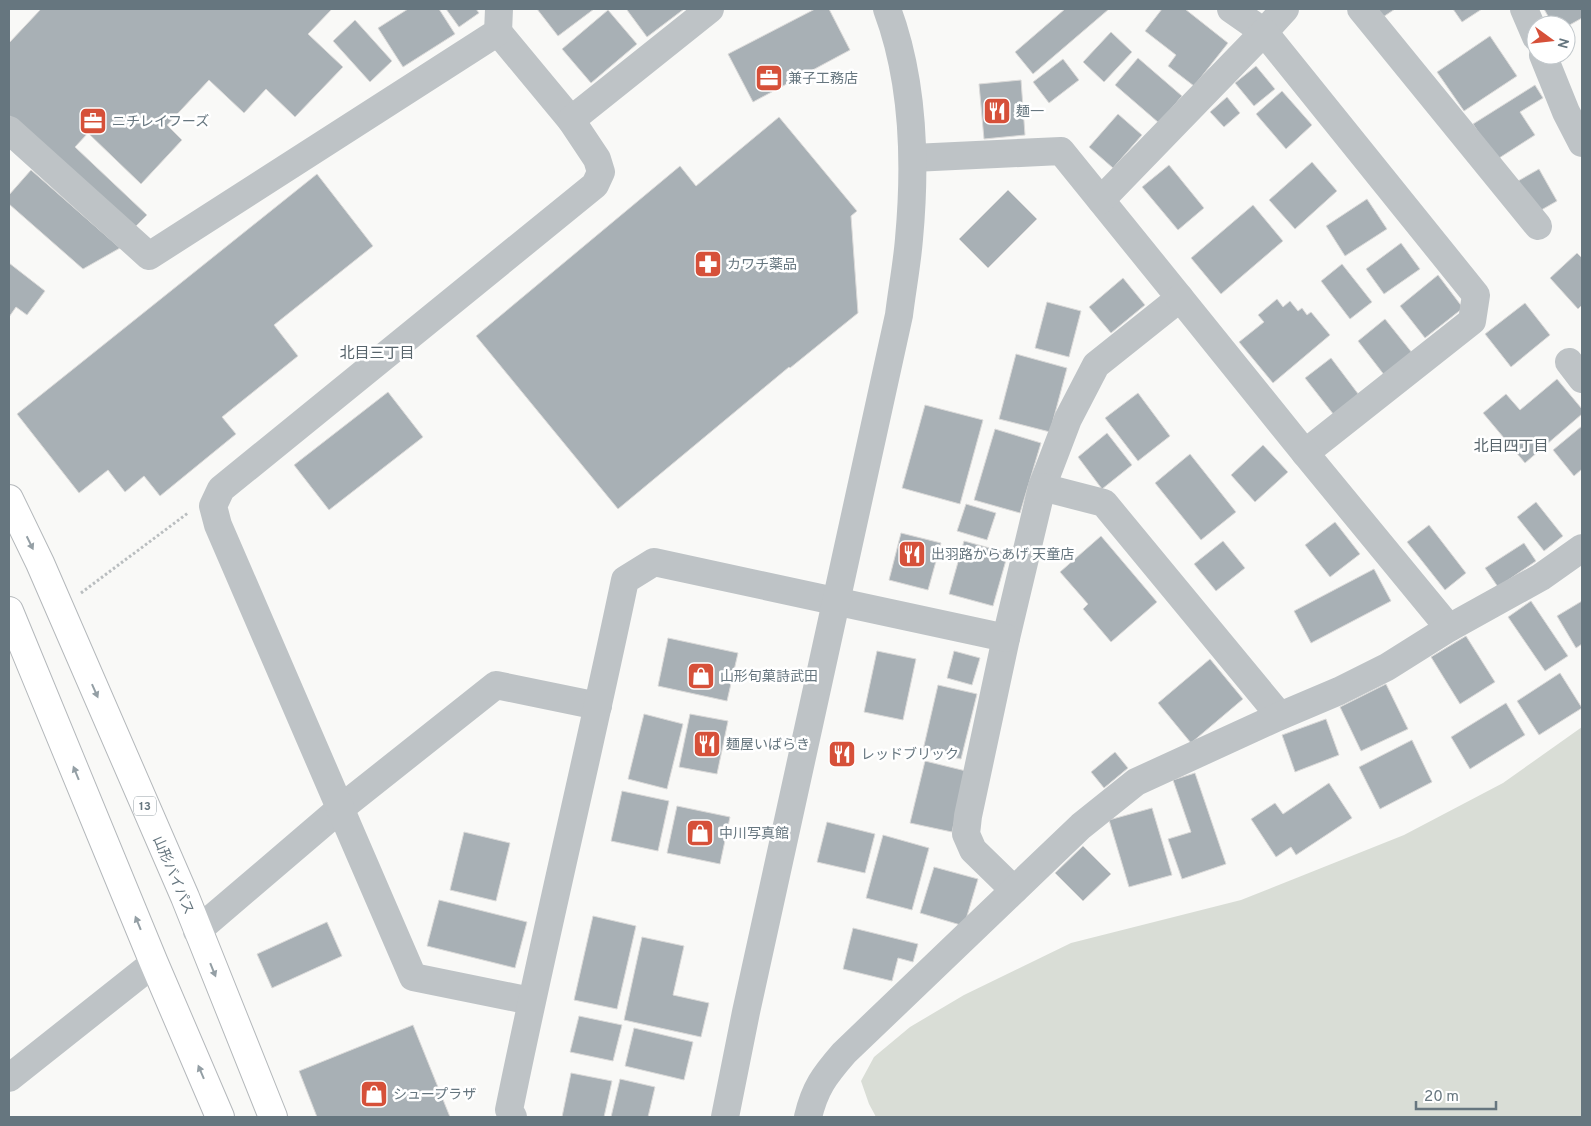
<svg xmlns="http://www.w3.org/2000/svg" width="1591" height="1126" viewBox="0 0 1591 1126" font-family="Overpass,'Noto Sans JP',sans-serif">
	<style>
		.green { fill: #d9ddd6 }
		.building { fill: #a8b0b5; stroke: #dbdad9 }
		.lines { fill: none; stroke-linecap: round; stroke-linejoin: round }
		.highway-casing { stroke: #b4b8bb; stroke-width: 30 }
		.path { stroke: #b9bdbf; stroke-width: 3; stroke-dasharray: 2.5 2.5; stroke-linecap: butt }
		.minor { stroke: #bec3c6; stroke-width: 28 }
		.highway { stroke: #fff; stroke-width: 28 }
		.oneway { fill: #949fa5 }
		.labels { text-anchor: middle; stroke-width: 5; stroke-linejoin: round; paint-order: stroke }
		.shield { fill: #fff; stroke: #949fa5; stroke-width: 1 }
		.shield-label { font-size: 12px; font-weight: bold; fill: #66767f }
		.poi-label { font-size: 14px; fill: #66767f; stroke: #fff; text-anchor: start }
		.street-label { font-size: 14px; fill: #66767f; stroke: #fff }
		.neighbourhood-label { font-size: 15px; fill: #57646b; stroke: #fff }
	</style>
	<rect width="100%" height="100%" fill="#f9f9f7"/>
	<path class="green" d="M1582 727V1117H876L869 1104 861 1081 874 1057 910 1027 964 995 1071 943 1241 900 1404 835 1503 783Z"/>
	<g class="building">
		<path d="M41 9H332L308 34 343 67 295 117 266 89 244 113 209 80 167 125 182 140 141 184 88 133 75 147 147 215 132 230 9 115V43Z"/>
		<path d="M408 9H439L455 34 403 67 378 28Z"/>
		<path d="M446 9H476L479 13 459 27Z"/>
		<path d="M537 9H594L558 36Z"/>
		<path d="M629 9H684L647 37 627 10Z"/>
		<path d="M815 9H829L850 50 753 102 728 54Z"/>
		<path d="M1065 9H1109L1033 74 1015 52Z"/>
		<path d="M1162 9H1185L1228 43 1194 86 1168 66 1176 55 1145 31Z"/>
		<path d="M1377 9H1395L1383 17Z"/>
		<path d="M1453 9H1482L1462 22Z"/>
		<path d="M1544 9H1582V18L1566 27V25H1553Z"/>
		<path d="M608 10 637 44 591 83 562 49Z"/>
		<path d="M355 20 392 61 370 82 333 41Z"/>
		<path d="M1111 32 1132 52 1104 82 1083 62Z"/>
		<path d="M1490 36 1517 76 1464 111 1437 72Z"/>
		<path d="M1138 58 1182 96 1159 123 1115 85Z"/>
		<path d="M1063 59 1079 80 1049 103 1033 82Z"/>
		<path d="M1256 66 1275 89 1254 106 1235 83Z"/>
		<path d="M1021 80 1025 135 984 139 979 84Z"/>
		<path d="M1535 85 1543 98 1520 112 1535 135 1496 160 1473 124Z"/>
		<path d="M1282 91 1312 125 1286 149 1256 114Z"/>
		<path d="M1227 97 1240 113 1224 127 1210 112Z"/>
		<path d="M1118 114 1142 135 1113 168 1089 147Z"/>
		<path d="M779 117 857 211 851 216 858 313 790 368 789 367 618 509 476 336 680 166 696 186Z"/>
		<path d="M1312 162 1337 191 1295 229 1269 200Z"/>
		<path d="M1169 165 1204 208 1178 230 1142 187Z"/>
		<path d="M1539 169 1557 201 1536 213 1518 181Z"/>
		<path d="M31 170 120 248 83 269 9 204V195Z"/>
		<path d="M317 174 373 246 274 325 298 356 222 417 236 434 160 496 144 476 125 492 108 470 79 493 17 414Z"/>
		<path d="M1008 190 1037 219 988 268 959 239Z"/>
		<path d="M1367 199 1387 229 1345 256 1326 226Z"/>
		<path d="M1253 205 1283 241 1221 294 1191 258Z"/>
		<path d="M1401 243 1420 269 1384 294 1366 269Z"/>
		<path d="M1577 253 1582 258V305L1578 309 1550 278Z"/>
		<path d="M9 263 45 291 27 315 16 307 9 317Z"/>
		<path d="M1342 264 1372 302 1350 319 1321 281Z"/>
		<path d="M1438 275 1463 308 1425 338 1400 306Z"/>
		<path d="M1123 278 1145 305 1111 333 1089 307Z"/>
		<path d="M1277 299 1283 307 1290 301 1298 311 1302 308 1307 315 1311 312 1330 335 1273 383 1239 342 1264 322 1258 315Z"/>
		<path d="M1047 302 1081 311 1069 357 1035 348Z"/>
		<path d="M1525 303 1550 335 1511 367 1485 334Z"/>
		<path d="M1385 319 1413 354 1385 376 1358 341Z"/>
		<path d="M1016 354 1067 368 1050 432 999 419Z"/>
		<path d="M1331 358 1359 395 1334 415 1305 378Z"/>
		<path d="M1557 379 1582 409V414L1525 463 1483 413 1506 394 1520 410Z"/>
		<path d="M388 392 423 437 329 510 294 465Z"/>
		<path d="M1138 393 1170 436 1138 461 1105 418Z"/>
		<path d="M925 405 983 420 960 504 902 488Z"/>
		<path d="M1582 426V469L1574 476 1553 450Z"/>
		<path d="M995 429 1041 443 1020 513 974 500Z"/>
		<path d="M1107 433 1132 465 1102 489 1078 457Z"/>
		<path d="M1263 445 1288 472 1255 502 1231 475Z"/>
		<path d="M1190 454 1236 512 1201 540 1155 483Z"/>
		<path d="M1536 502 1563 536 1544 551 1517 517Z"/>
		<path d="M966 504 996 513 987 540 957 531Z"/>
		<path d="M1335 522 1360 554 1330 577 1305 545Z"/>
		<path d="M1429 525 1466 573 1445 590 1407 542Z"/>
		<path d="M901 533 941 543 928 590 889 580Z"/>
		<path d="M1101 536 1157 602 1111 642 1083 609 1088 604 1060 572Z"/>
		<path d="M964 541 1008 553 993 606 949 594Z"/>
		<path d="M1223 541 1245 568 1216 591 1194 564Z"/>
		<path d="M1524 543 1536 561 1498 587 1485 568Z"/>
		<path d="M1374 569 1391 601 1311 643 1294 611Z"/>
		<path d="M1531 601 1568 656 1545 671 1508 617Z"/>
		<path d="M1582 601V644L1576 648 1557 616Z"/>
		<path d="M1466 636 1495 682 1460 704 1431 657Z"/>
		<path d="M668 638 738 653 727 701 658 686Z"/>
		<path d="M877 651 916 659 903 720 864 712Z"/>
		<path d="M954 651 980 658 972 685 947 678Z"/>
		<path d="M1210 659 1243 699 1191 743 1158 703Z"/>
		<path d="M1560 673 1582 708 1539 735 1517 701Z"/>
		<path d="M1386 684 1408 729 1361 751 1340 707Z"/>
		<path d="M938 685 977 694 961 759 923 750Z"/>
		<path d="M1506 703 1525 735 1470 769 1451 737Z"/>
		<path d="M644 714 683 724 667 789 628 779Z"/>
		<path d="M690 714 728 721 717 774 679 767Z"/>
		<path d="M1326 719 1339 755 1295 772 1282 735Z"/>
		<path d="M1412 740 1432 782 1380 809 1359 767Z"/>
		<path d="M1115 752 1128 768 1104 788 1091 772Z"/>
		<path d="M925 761 966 771 952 832 910 823Z"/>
		<path d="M1195 773 1226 864 1182 879 1168 839 1191 832 1173 780Z"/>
		<path d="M1329 783 1352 818 1296 855 1291 847 1276 857 1251 819 1275 803 1283 814Z"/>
		<path d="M622 791 669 801 658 851 611 841Z"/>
		<path d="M677 806 730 817 720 864 667 853Z"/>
		<path d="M1152 808 1172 875 1129 887 1109 820Z"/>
		<path d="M827 822 875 834 865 873 817 862Z"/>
		<path d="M464 832 510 843 496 901 450 890Z"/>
		<path d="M883 835 929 848 912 910 866 898Z"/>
		<path d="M1083 846 1111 874 1083 901 1055 873Z"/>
		<path d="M934 867 978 879 964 926 920 913Z"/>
		<path d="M439 900 527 922 515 968 427 946Z"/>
		<path d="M593 916 636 926 617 1009 574 1000Z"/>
		<path d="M327 922 342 956 272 988 257 954Z"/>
		<path d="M853 928 918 944 913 962 898 958 892 981 843 969Z"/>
		<path d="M642 937 684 946 673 995 709 1003 701 1037 624 1020Z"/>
		<path d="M579 1016 622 1025 613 1061 570 1052Z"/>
		<path d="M413 1025 450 1117H317L299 1071Z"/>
		<path d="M634 1028 693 1042 684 1080 625 1066Z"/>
		<path d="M571 1073 612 1081 604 1117H562Z"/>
		<path d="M620 1079 655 1087 648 1117H611Z"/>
	</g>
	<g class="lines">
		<g class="highway-casing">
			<g id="highway">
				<path d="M9 499 40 563 185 897 273 1117"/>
				<path d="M9 611 154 963 220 1117"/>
			</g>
		</g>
		<path class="path" d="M81 593 188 513"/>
		<g class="minor">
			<path d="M1231 9 1264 32 1285 9"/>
			<path d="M1361 9 1538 226"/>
			<path d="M1524 9 1536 37"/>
			<path d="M498 32 571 120"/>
			<path d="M1543 55 1566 112 1582 143"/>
			<path d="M9 130 149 256 498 32 499 9"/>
			<path d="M913 158 1061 151 1180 298 1096 365 1068 419 1042 487 1006 638 968 816 966 834 973 850 1014 890"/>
			<path d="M1101 200 1264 32 1476 295 1472 321 1305 453"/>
			<path d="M1180 298 1305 453 1449 628"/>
			<path d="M1569 362 1582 379"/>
			<path d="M1042 487 1104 503 1280 716"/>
			<path d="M197 931 341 808 496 685 598 706"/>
			<path d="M531 1001 413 977 218 525 213 506 221 489 595 185 601 172 597 159 571 120 710 9"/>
			<path d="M9 1078 154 963"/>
			<path d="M513 1117 509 1110C545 933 588 757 625 580L654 562 1006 638"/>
			<path d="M725 1117 746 1012 899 315C902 290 907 264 909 239 916 163 914 81 887 9"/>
			<path d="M808 1117C815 1088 824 1076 844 1053L1081 826 1136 782 1280 716 1339 691 1387 667 1449 628 1541 577 1582 548"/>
		</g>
		<use href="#highway" class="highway"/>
	</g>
	<defs><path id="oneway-solid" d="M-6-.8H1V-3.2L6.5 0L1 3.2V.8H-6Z" transform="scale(1.25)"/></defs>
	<g class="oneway">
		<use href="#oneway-solid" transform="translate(30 543) rotate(64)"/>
		<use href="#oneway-solid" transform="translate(95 691) rotate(66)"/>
		<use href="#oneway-solid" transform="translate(76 773) rotate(-112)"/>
		<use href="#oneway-solid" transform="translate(138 923) rotate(-112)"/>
		<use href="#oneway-solid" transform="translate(213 970) rotate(68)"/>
		<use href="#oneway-solid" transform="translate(201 1072) rotate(-113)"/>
	</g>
	<defs>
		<g id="office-square" transform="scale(1.4375)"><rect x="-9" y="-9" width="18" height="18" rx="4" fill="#d65039" stroke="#fff"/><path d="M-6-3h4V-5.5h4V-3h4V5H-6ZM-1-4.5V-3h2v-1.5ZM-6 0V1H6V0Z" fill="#fff"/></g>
		<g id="restaurant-square" transform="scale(1.4375)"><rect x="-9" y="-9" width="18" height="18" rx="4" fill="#d65039" stroke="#fff"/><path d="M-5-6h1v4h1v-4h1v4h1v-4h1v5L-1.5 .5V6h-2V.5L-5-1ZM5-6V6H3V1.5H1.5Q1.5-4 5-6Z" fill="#fff"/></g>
		<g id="pharmacy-square" transform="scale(1.4375)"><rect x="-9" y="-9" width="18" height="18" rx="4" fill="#d65039" stroke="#fff"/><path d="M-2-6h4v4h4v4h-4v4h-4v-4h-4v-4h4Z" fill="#fff"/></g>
		<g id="shop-square" transform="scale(1.4375)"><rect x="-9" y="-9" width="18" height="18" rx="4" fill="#d65039" stroke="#fff"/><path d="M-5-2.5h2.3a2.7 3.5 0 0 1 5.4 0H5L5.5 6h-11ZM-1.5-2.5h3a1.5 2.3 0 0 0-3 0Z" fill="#fff"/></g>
	</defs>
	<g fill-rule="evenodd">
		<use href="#office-square" x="769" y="78"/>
		<use href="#restaurant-square" x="997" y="111"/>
		<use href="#office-square" x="93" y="121"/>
		<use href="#pharmacy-square" x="708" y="264"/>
		<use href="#restaurant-square" x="912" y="554"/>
		<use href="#shop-square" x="701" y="676"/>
		<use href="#restaurant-square" x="707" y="744"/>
		<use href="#restaurant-square" x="842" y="754"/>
		<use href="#shop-square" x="700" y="833"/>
		<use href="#shop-square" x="374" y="1094"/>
	</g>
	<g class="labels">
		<rect class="shield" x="134" y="796.5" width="22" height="19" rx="4"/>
		<g class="shield-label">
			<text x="145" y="810">13</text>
		</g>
		<g class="poi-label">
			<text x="788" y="83">兼子工務店</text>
			<text x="1016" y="116">麺一</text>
			<text x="112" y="126">ニチレイフーズ</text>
			<text x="727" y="269">カワチ薬品</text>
			<text x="931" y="559">出羽路からあげ 天童店</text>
			<text x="720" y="681">山形旬菓詩武田</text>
			<text x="726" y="749">麺屋いばらき</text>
			<text x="861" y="759">レッドブリック</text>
			<text x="719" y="838">中川写真館</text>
			<text x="393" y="1099">シュープラザ</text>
		</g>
		<g class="street-label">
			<text transform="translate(174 875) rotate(67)" y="5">山形バイパス</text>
		</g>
		<g class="neighbourhood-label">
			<text x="377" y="358">北目三丁目</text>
			<text x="1511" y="451">北目四丁目</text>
		</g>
	</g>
	<rect width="1591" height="1126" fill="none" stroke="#66767f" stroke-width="20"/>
	<g transform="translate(1551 40) rotate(105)"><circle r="24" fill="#ffffff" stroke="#c2c8cc"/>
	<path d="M0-4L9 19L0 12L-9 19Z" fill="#d65039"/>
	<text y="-8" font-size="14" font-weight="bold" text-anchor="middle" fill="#66767f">N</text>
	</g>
	<path d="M1416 1101v8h80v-8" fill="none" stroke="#66767f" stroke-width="2.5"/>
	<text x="1424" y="1101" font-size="15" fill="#66767f" stroke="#ffffff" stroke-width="4" paint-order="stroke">20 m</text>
</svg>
